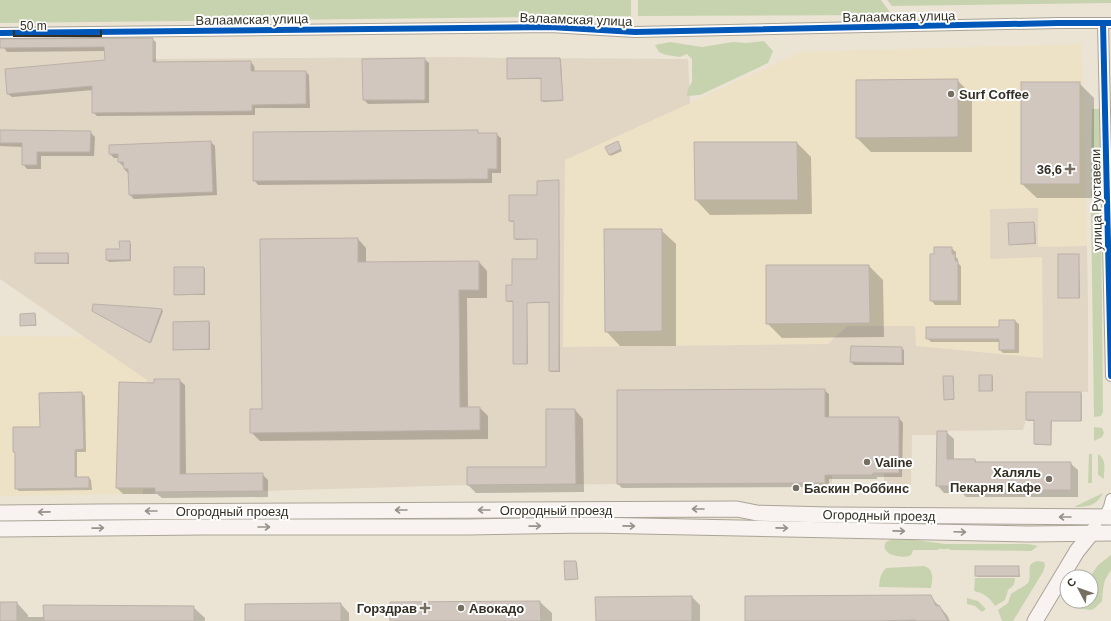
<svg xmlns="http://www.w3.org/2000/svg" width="1111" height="621" viewBox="0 0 1111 621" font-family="Arial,sans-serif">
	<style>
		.built { fill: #ede1c6 }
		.industrial { fill: #e1d5c4 }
		.green { fill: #c7d3af }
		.shadow { fill: #0003 }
		.building { fill: #d1c7be; stroke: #bbb1a8 }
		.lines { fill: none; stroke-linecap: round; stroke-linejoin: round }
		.minor-casing { stroke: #aaa498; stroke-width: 12 }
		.secondary-casing { stroke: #aaa498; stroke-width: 17 }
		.minor { stroke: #fcfbf9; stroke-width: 10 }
		.secondary { stroke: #f8f3f0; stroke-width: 15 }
		.cycleway-casing { stroke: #fff; stroke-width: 8 }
		.cycleway { stroke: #0057b8; stroke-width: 6 }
		.oneway { stroke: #96928a }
		.poi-dot { fill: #756f62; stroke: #fff; stroke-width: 1.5 }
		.labels { text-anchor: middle; stroke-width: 4; stroke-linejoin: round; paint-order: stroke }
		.street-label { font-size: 13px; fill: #353025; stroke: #fff }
		.poi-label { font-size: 13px; font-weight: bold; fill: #353025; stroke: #fff; text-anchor: start }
	</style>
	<rect width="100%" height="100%" fill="#ebe4d4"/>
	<g class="built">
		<path d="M1082 44 1087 246 1038 247 991 209 1042 257 1043 358 916 346 915 326H847L828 344 563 348 565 160 801 52Z"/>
		<path d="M0 336 84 337 147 380 143 494 0 496Z"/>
	</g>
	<path class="industrial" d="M153 37V59L456 57 507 58 688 59 690 103 565 160 563 347 828 344 847 326H915L916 346 1043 358 1042 257 990 259V209L1038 208V247L1087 246 1088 307V392H1027L1026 420 1023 430 937 431V435H912L911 484H884V450H899V417H832V483L467 485 263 491 155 492V494H143L147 380 0 279V39Z"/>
	<g class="green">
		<path d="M0 0H631V16L0 23Z"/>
		<path d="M638 0H881L892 15 638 16Z"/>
		<path d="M887 0H1111V3L892 6Z"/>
		<path d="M764 41 773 51 768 63 700 95 687 96 688 89 692 82V59L687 54 680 57 666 55 659 52 655 45 670 42 702 47 733 42 747 43Z"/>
		<path d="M1092 109H1100L1101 196H1091Z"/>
		<path d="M1101 207 1103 412 1101 416 1094 417 1091 208Z"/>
		<path d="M1094 427 1102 428 1104 433 1102 437 1094 441Z"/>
		<path d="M1089 454H1092V483H1088Z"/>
		<path d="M1098 454C1107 459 1104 470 1104 479L1098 475Z"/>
		<path d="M1103 493C1096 506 1088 507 1074 507Z"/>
		<path d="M890 540H916L945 544H1028L1038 546 1031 551 950 550V549H938V550H913C912 553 912 555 909 556 900 559 879 554 886 542Z"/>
		<path d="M1111 555V570L1105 580 1103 589 1102 601 1095 608 1091 610 1075 608 1073 606 1076 601H1091V577H1090L1098 565Z"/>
		<path d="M1037 561 1044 562 1045 565 1043 572 1013 621H1002L998 610 1008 603 1011 594C1016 590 1024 587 1028 583 1033 574 1024 564 1037 561Z"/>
		<path d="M924 566C934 569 933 579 931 588L879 587C880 579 880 574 886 568Z"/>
		<path d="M975 578H1015C1015 585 1013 586 1008 590L1005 600 995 606C990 598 984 593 974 591Z"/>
		<path d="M967 598 978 601 986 609 982 612 975 606 967 604Z"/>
	</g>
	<g class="shadow">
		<path d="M152 39 156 42V63L251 62 254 66 255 72H306L309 75 310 108H255V115L97 116 93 112V90L12 97 8 94 106 60 105 51 7 52 4 48 3 40Z"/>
		<path d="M424 59 429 63V103L368 104 364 100Z"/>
		<path d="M560 59 561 60 563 101 543 102 542 100V79H509L508 78Z"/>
		<path d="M957 80 972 95V152H871L857 138Z"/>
		<path d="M1079 83 1094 98V198H1037L1022 184Z"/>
		<path d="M0 131 90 132 95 137 94 156H41V169H27L23 164V147L0 146Z"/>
		<path d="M477 131 480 134H496L501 138V173H492V183L258 185 254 180Z"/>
		<path d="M211 142 215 146 217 195 134 199 130 195 129 174 124 169V166H123L119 162V158H114L110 154Z"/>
		<path d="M618 143 622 151 611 156 610 155Z"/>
		<path d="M695 143H797L811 157 812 214 710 215 696 200Z"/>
		<path d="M558 181 559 183 560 372H551L550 371V303H527L528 364H515L514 363V302H508L507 301 513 286 538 260V239L516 240 515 239V222H511L510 221 538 196Z"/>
		<path d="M1034 223 1035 224 1036 244 1011 245 1010 244Z"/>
		<path d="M661 230 676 244V346H620L606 331Z"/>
		<path d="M358 239 366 248V263L479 262 487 271V298H467L468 408H480L488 416V439L260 441 251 432Z"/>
		<path d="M129 242 131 244V261L109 262 107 260Z"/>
		<path d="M951 248 956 252V257L958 259V263L961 266V305H935L931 300Z"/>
		<path d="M36 254H68L69 255V264H37L36 263Z"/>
		<path d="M1078 255 1079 256 1080 298H1060L1059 297Z"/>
		<path d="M869 266 883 280 884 337 782 338 767 323Z"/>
		<path d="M204 268 205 269V295H176L175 294Z"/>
		<path d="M162 310 163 311 151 343 94 312Z"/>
		<path d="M35 314 36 315V326H23L21 325Z"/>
		<path d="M1000 321H1015L1019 324V353H1003L1000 350V342H931L927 338 1000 328Z"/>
		<path d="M209 322 210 323V350H175L174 349Z"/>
		<path d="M901 348 904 350V365H854L851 362Z"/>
		<path d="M992 376 993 377V391H981L980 390Z"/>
		<path d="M953 377 954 378V400H946L945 399Z"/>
		<path d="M179 380 185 385 186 475 262 474 268 480V497L162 498 157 494H123L117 488 120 383 155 384Z"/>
		<path d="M824 390 829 394V418H899L903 423 902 477H877V479H829V487L622 488 618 484Z"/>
		<path d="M82 393 85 396 86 452H77V478H89L91 480 92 490 19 491 16 488V453L41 428Z"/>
		<path d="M1081 393 1082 394V421H1052L1051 445H1036L1035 444V421H1028L1027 420Z"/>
		<path d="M575 410 583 419 584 492 476 493 468 485 547 468Z"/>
		<path d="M946 432 954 439V460H975L978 463H1070L1078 470V497H966L962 493H944L937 485Z"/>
		<path d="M576 562 577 563 578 579 567 580 566 579Z"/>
		<path d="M1018 567 1019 569 1020 577H977L976 575Z"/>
		<path d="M930 596 947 615 950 621H746Z"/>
		<path d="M692 597 700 605V621H597Z"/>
		<path d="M540 602 552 613V621H391Z"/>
		<path d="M0 603H17L28 615V617H45L193 607 205 618V621H0Z"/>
		<path d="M341 604 349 613V621H246Z"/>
	</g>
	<g class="building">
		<path d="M153 38V62L251 61V71H306V104L252 105V111L92 113V86L7 94 5 69 105 60 104 47 0 48V39Z"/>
		<path d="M425 58V100H363L362 59Z"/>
		<path d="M507 58H560L563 100 541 101V78L507 79Z"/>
		<path d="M958 79V137L856 138V80Z"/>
		<rect x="1021" y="82" width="59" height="102"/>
		<path d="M0 130 91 131 90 152H37V165H22V143H0Z"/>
		<path d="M478 130V133H497V169H488V179L253 181V132Z"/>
		<path d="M211 141 213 192 129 195 128 169H124L123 162H118V154H109V145Z"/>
		<path d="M618 141 621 149 609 155 605 147Z"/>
		<path d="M694 142H797L798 200H695Z"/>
		<path d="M559 180V371H549V302L527 303V364H513V301H506V285H512V259H537V239H514V221H509V195H537V181Z"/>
		<path d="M1034 222 1035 243 1009 245 1008 223Z"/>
		<path d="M604 229H662V331L605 332Z"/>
		<path d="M358 238V262L479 261V290H459L460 407H480V430L250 433V409H262L260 239Z"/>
		<path d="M119 241H130V260H106V249H120Z"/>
		<path d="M934 247H952V254H955V261H958V301H930V254H934Z"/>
		<rect x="35" y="253" width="33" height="10"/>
		<rect x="1058" y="254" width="21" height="44"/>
		<path d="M766 265H869L870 323 766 324Z"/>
		<path d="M174 267H204V294L174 295Z"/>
		<path d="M93 304 152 308 162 309 150 343 92 311Z"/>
		<path d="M35 313 36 325 20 326V314Z"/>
		<path d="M999 320H1015V350H999V339H926V327H999Z"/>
		<path d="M209 321V349L173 350V322Z"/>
		<path d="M851 346 902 347V363L850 362Z"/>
		<rect x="979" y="375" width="13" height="16"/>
		<path d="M943 376H953L954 399 944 400Z"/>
		<path d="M154 379H180V474L263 473V491L155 492V488H116L119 382 154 383Z"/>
		<path d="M825 389V417H899V473H873V475H825V483L617 484V390Z"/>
		<path d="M82 392 84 449 75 450V477H89V488L15 489V452H13V427H40L39 393Z"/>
		<path d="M1026 392H1081V421H1051V445L1034 444V420H1026Z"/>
		<path d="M546 409H575L576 484 467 485V467H546Z"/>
		<path d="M937 431H947V459H975V462H1071V490H958V486H936Z"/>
		<path d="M564 561H576L578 579 565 580Z"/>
		<rect x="975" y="566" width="44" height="10"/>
		<path d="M931 595 936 606 939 605 948 621H916L915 620 877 621H745V596Z"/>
		<path d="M692 596V621H596L595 597Z"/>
		<path d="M540 601 541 621H390V602Z"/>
		<rect x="0" y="602" width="17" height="19"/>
		<path d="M341 603V621H245V604Z"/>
		<path d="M43 605 194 606V621H44Z"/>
	</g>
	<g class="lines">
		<g class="minor-casing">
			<g id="minor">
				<path d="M1103 23 1111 376"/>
				<path d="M0 33 550 27 635 32 1058 23H1111"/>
				<path d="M1104 517 1109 507 1111 499"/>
			</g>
		</g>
		<g class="secondary-casing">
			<g id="secondary">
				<path d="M0 513 97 512 737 509 757 513 829 515 1111 517"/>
				<path d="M0 529 203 527H468L590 525 1029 534 1111 533"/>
				<path d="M1035 621 1077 551 1095 529"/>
			</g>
		</g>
		<use href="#minor" class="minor"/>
		<use href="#secondary" class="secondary"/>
		<g class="cycleway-casing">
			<g id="cycleway">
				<path d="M1103 23 1111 376"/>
				<path d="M0 33 550 27 635 32 1058 23H1111"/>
			</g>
		</g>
		<use href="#cycleway" class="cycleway"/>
	</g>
	<defs><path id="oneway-shaft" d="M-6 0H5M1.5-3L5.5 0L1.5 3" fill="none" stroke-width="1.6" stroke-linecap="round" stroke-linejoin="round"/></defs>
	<g class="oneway">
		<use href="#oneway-shaft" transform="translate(698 509) rotate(180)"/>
		<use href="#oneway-shaft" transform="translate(401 510) rotate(180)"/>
		<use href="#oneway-shaft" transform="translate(484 510) rotate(180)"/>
		<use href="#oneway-shaft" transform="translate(151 511) rotate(180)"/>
		<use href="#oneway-shaft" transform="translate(44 512) rotate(179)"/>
		<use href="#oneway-shaft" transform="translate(1065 517) rotate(-180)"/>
		<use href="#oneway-shaft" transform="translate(535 526) rotate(-1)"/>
		<use href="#oneway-shaft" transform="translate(629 526) rotate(1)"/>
		<use href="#oneway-shaft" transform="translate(264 527)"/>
		<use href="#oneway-shaft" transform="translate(98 528) rotate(-1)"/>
		<use href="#oneway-shaft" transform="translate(782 528) rotate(1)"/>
		<use href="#oneway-shaft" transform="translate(899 531) rotate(1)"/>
		<use href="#oneway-shaft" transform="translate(960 532) rotate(2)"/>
	</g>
	<g class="poi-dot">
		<circle cx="951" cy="94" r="4"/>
		<path d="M1068 163h4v4h4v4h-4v4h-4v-4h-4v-4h4z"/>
		<circle cx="867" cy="462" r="4"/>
		<circle cx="1049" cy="479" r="4"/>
		<circle cx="796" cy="488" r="4"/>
		<path d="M423 602h4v4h4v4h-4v4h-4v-4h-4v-4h4z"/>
		<circle cx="461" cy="608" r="4"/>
	</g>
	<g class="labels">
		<g class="street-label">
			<text transform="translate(899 16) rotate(-1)" y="5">Валаамская улица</text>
			<text transform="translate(252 19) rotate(-1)" y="5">Валаамская улица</text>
			<text transform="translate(576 19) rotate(2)" y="5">Валаамская улица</text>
			<text transform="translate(1096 200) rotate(-91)" y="5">улица Руставели</text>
			<text x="556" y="515">Огородный проезд</text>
			<text x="232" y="516">Огородный проезд</text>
			<text transform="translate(879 515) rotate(1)" y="5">Огородный проезд</text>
		</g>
		<g class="poi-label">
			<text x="959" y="99">Surf Coffee</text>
			<text x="1062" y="174" text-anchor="end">36,6</text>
			<text x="875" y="467">Valine</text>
			<text x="1041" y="477" text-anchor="end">Халяль<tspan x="1041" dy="15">Пекарня Кафе</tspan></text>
			<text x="804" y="493">Баскин Роббинс</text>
			<text x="417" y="613" text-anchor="end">Горздрав</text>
			<text x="469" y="613">Авокадо</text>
		</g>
	</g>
	<g transform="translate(1079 589) rotate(311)"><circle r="19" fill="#ffffff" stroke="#aeaca8"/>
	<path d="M0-3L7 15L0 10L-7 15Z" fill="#756f62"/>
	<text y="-6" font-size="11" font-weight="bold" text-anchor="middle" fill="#353025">С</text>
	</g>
	<path d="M14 30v6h87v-6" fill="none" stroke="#353025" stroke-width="2"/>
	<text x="20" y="30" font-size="12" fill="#353025" stroke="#ffffff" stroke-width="3" paint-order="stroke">50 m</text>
</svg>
